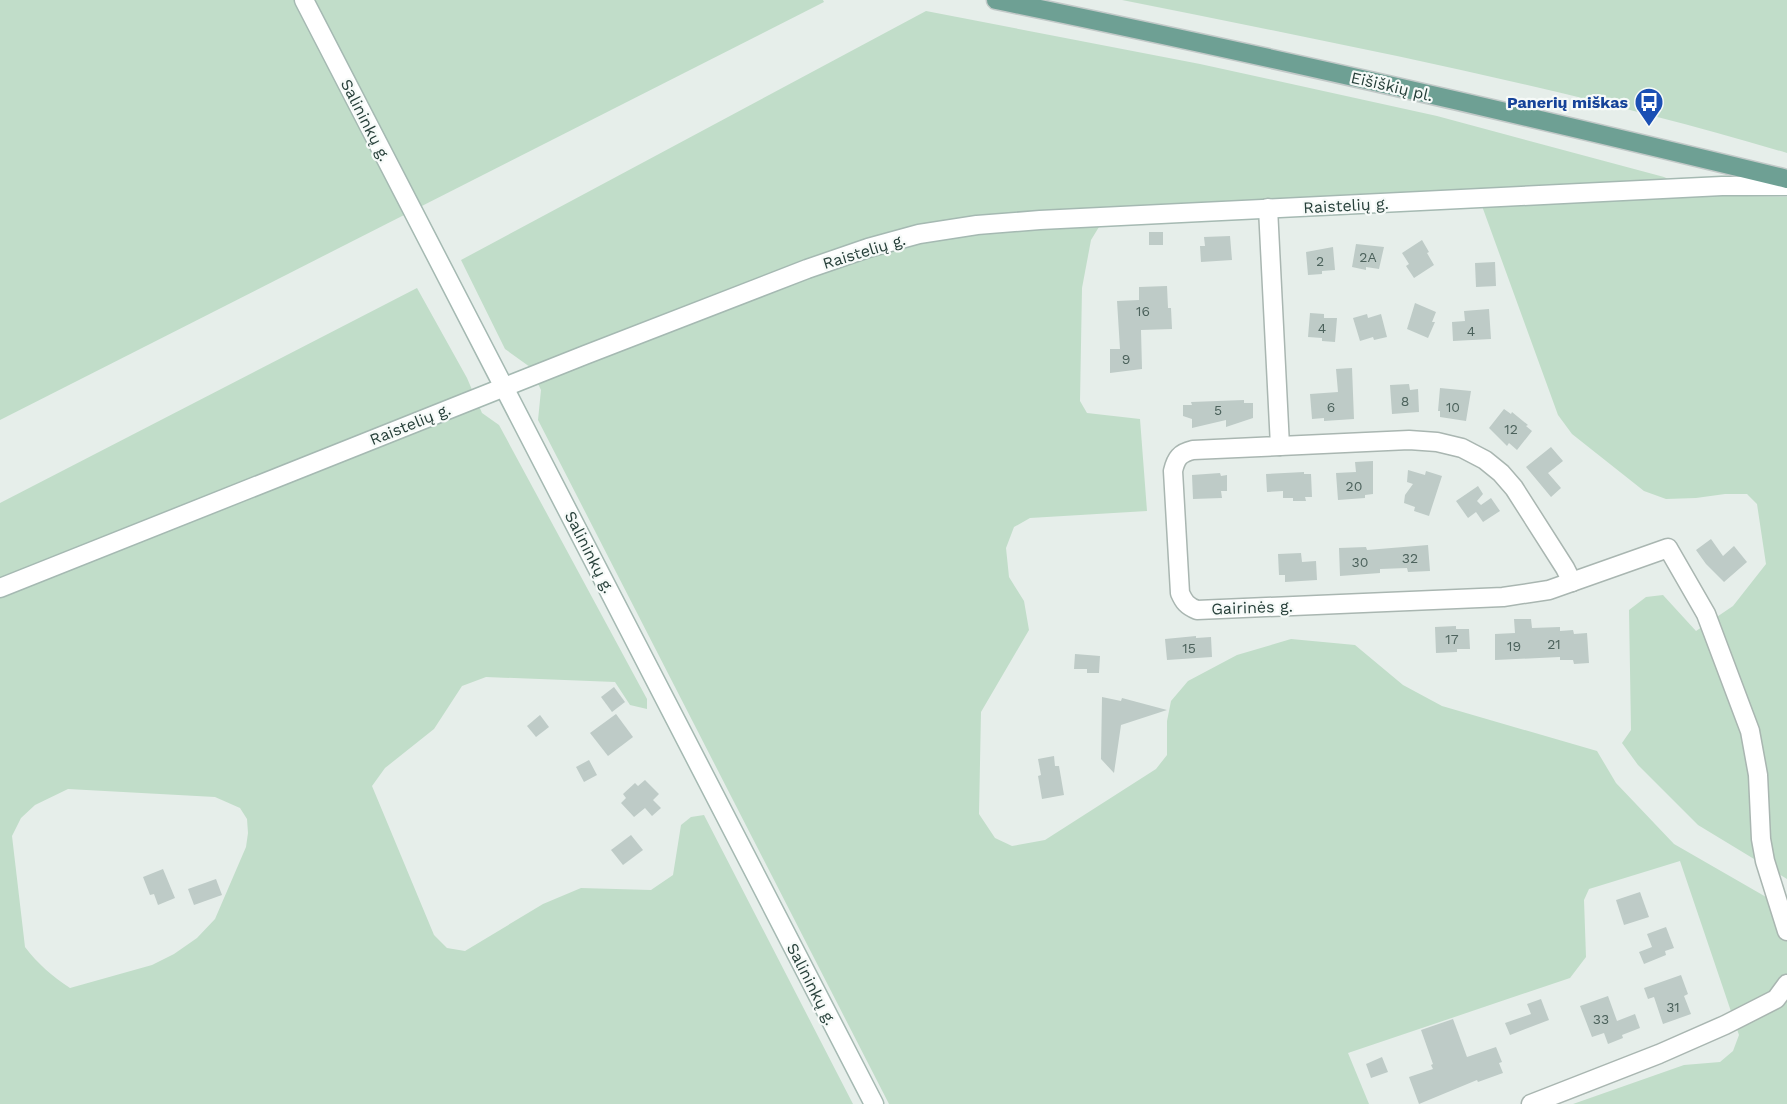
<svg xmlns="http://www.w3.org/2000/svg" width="1787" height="1104" viewBox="0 0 1787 1104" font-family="'Work Sans',sans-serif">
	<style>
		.green { fill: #c1ddc9; fill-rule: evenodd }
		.building { fill: #becbc7 }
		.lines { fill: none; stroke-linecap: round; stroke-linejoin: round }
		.minor-casing { stroke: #a9b6b1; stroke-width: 21 }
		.secondary-casing { stroke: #a5b9b2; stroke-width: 21 }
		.primary-casing { stroke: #c2c9c8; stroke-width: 21 }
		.minor { stroke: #fff; stroke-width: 18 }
		.secondary { stroke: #fff; stroke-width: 18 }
		.primary { stroke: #6ea094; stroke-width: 18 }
		.labels { text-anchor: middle; stroke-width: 4.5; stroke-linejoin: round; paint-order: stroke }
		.number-label { font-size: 14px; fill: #4c625c }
		.street-label { font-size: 16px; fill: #263f39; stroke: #f6faf8 }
		.transit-label { font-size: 16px; font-weight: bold; fill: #164399; stroke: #f6faf8; text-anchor: end }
	</style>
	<rect width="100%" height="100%" fill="#e6eeea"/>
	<g class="green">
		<path d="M0 0H823L824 2 0 420Z"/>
		<path d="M1122 0H1787V153C1569 88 1345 45 1122 0Z"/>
		<path d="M926 11 1200 64 1437 116 1664 177 1701 195 1787 197V879L1698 825 1638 765 1622 743 1631 730 1629 610 1646 597 1663 595 1696 631 1733 606 1766 564 1757 504 1747 494H1725L1696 498 1666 499 1644 491 1572 434 1558 415 1482 206 1102 222 1091 240 1082 288 1080 401 1087 413 1140 419 1147 511 1030 518 1014 527 1006 548 1009 577 1024 601 1029 630 981 712 979 814 995 838 1012 846 1045 840 1156 769 1167 755V721L1171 701 1188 681 1237 655 1291 639 1355 645 1403 685 1442 706 1597 751 1616 783 1674 844 1787 909V1104H1573L1684 1065 1720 1062 1733 1051 1739 1035 1680 861 1589 889 1584 900 1586 957 1570 978 1348 1053 1369 1104H889L538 420 541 390 530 367 505 349 461 260Z"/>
		<path d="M417 288 467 378 482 413 499 425 647 699V709L630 705 615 682 486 677 462 686 434 729 385 768 372 786 434 935 447 948 465 951 543 904 581 888 651 890 673 875 681 825 691 817 704 815 853 1104H0V503ZM68 789 215 797 240 808 247 819 248 833 246 847 215 919 197 938 174 954 152 965 70 988C52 976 38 964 25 947L12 836 21 818 35 805Z"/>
	</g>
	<g class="building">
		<rect x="1149" y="232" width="14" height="13"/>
		<path d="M1230 236 1232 260 1201 262 1200 246H1205L1204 237Z"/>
		<path d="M1422 240 1429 252 1427 253 1434 265 1414 278 1406 266 1409 264 1402 253Z"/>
		<path d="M1356 244 1384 247 1379 269 1366 267V270L1352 267Z"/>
		<path d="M1333 247 1335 270 1322 271V274L1308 275 1306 252Z"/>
		<path d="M1495 262 1496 286 1476 287 1475 263Z"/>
		<path d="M1167 286 1168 308H1171L1172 329 1141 330 1142 369 1110 373V349H1120L1117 301 1139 300V287Z"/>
		<path d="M1415 303 1436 312 1432 322H1435L1428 338 1407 329Z"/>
		<path d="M1489 309 1491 339 1453 341 1452 322 1465 321 1464 311Z"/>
		<path d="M1310 313 1324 314V318H1337L1335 342 1322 341V338L1308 337Z"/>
		<path d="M1367 314 1368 318 1381 314 1387 337 1374 340 1373 337 1360 341 1353 318Z"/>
		<path d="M1352 368 1354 419 1324 421V418L1312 419 1310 394 1338 392 1336 369Z"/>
		<path d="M1409 384 1410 390 1418 389 1419 412 1392 414 1390 385Z"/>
		<path d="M1440 388 1471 391 1466 421 1440 417V411H1438Z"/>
		<path d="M1244 400V403H1253V418L1226 427V420L1192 428V419L1183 416V405H1192L1191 402Z"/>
		<path d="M1504 409 1511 414 1512 412 1528 425 1526 426 1532 431 1517 450 1509 443 1507 446 1489 428Z"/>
		<path d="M1551 447 1563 461 1548 473 1561 488 1551 497 1526 467Z"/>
		<path d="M1373 461V494L1365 495V498L1338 500 1336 473 1356 472 1355 462Z"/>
		<path d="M1408 470 1425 475 1426 471 1442 476 1429 516 1414 511 1415 507 1404 503 1405 495 1413 484 1407 482Z"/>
		<path d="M1304 472V474H1311L1312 497H1305L1306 501H1293V498H1283V491L1267 492 1266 474Z"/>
		<path d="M1220 473 1221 476 1227 475V491H1221L1222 498 1193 499 1192 475Z"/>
		<path d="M1478 486 1483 494 1477 501 1481 505 1491 498 1500 511 1483 522 1476 512 1468 518 1456 501Z"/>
		<path d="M1711 539 1723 556 1734 546 1747 562 1724 582 1706 564 1696 550Z"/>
		<path d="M1428 545 1430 571 1408 572 1407 568 1380 569V573L1340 576 1339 548 1366 547 1367 550Z"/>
		<path d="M1301 553 1302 562 1316 561 1317 580 1285 582V575H1279L1278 554Z"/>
		<path d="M1514 619H1531L1532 628 1560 627V631L1573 630 1574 634 1587 633 1589 663 1574 664 1573 660H1560V657L1495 660V634L1515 633Z"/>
		<path d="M1456 626V629H1469L1470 649H1457V652L1436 653 1435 627Z"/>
		<path d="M1196 636V638L1211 637 1212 657 1167 660 1165 639Z"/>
		<path d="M1075 654 1100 656 1099 673H1087V669H1074Z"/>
		<path d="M614 687 625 702 612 712 601 697Z"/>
		<path d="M1102 697 1121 701 1122 698 1167 710 1121 725 1114 773 1101 759Z"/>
		<path d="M616 714 633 737 608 756 590 733Z"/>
		<path d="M540 715 549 727 536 737 527 726Z"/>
		<path d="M1054 756 1055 766H1059L1064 795 1042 799 1038 776 1041 775 1038 759Z"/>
		<path d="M589 760 597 775 584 782 576 767Z"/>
		<path d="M645 780 659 794 653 800 661 808 652 816 645 808 634 817 621 803 626 798 623 794 635 783 638 786Z"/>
		<path d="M631 835 643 850 623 865 611 850Z"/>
		<path d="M163 869 175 898 158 905 154 894 150 895 143 877Z"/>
		<path d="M216 879 222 895 194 905 188 889Z"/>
		<path d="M1640 892 1649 917 1624 925 1616 900Z"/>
		<path d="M1666 927 1674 948 1665 951 1666 955 1644 964 1639 952 1652 947 1647 934Z"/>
		<path d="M1681 975 1688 994 1684 996 1691 1014 1663 1024 1654 997 1648 999 1644 988Z"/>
		<path d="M1608 996 1617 1021 1635 1014 1640 1028 1622 1035 1623 1038 1608 1044 1604 1033 1592 1037 1580 1006Z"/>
		<path d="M1541 999 1549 1020 1510 1035 1505 1023 1531 1014 1527 1004Z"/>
		<path d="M1453 1019 1467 1057 1496 1047 1502 1062 1499 1063 1503 1073 1478 1082 1477 1080 1419 1104 1409 1077 1433 1069 1431 1065 1433 1064 1421 1030Z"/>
		<path d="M1382 1057 1388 1072 1371 1078 1366 1064Z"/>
	</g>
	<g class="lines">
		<g class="minor-casing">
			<g id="minor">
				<path d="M1268 208 1280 446 1193 450C1180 453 1176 458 1173 471L1180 593C1184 602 1187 606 1197 610L1503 597 1549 590 1668 548 1706 614 1750 731 1758 775 1761 839 1765 861 1787 931"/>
				<path d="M1280 446 1409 440 1437 442 1462 448 1485 460 1501 473 1514 488 1565 568 1572 582"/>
				<path d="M1531 1104 1659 1054 1725 1025 1776 999 1787 984"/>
			</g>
		</g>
		<g class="secondary-casing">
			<g id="secondary">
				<path d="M304 0 874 1104"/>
				<path d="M0 588 585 355 807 269 868 248 919 234 977 225 1040 220 1722 186H1787"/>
			</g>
		</g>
		<g class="primary-casing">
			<path id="primary" d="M996 0C1261 54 1524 115 1787 179"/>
		</g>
		<use href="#minor" class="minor"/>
		<use href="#secondary" class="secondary"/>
		<use href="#primary" class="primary"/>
	</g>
	<defs>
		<g id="bus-pin" transform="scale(1.5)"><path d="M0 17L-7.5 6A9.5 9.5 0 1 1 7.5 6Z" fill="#1a4fb4" stroke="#f6faf8"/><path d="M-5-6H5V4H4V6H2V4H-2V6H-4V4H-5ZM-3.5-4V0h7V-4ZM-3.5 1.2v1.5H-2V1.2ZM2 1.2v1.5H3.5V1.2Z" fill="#fff"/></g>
	</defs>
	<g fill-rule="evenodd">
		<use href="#bus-pin" x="1649" y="102"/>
	</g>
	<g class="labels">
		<g class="number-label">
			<text x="1368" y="262">2A</text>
			<text x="1320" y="266">2</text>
			<text x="1143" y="316">16</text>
			<text x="1322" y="333">4</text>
			<text x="1471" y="336">4</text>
			<text x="1126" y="364">9</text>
			<text x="1405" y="406">8</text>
			<text x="1331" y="412">6</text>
			<text x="1453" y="412">10</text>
			<text x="1218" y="415">5</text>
			<text x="1511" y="434">12</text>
			<text x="1354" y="491">20</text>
			<text x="1410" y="563">32</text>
			<text x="1360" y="567">30</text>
			<text x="1452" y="644">17</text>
			<text x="1554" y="649">21</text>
			<text x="1514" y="651">19</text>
			<text x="1189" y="653">15</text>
			<text x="1673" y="1012">31</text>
			<text x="1601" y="1024">33</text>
		</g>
		<g class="street-label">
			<text transform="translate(1392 86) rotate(13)" y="6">Eišiškių pl.</text>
			<text transform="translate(366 120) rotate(63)" y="6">Salininkų g.</text>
			<text transform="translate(1346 205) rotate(-3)" y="6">Raistelių g.</text>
			<text transform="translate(864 251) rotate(-17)" y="6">Raistelių g.</text>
			<text transform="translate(410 424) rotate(-22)" y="6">Raistelių g.</text>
			<text transform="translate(590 552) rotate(63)" y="6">Salininkų g.</text>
			<text transform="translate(1252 607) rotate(-2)" y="6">Gairinės g.</text>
			<text transform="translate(812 984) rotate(63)" y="6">Salininkų g.</text>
		</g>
		<g class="transit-label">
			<text x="1628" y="108">Panerių miškas</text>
		</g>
	</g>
</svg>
